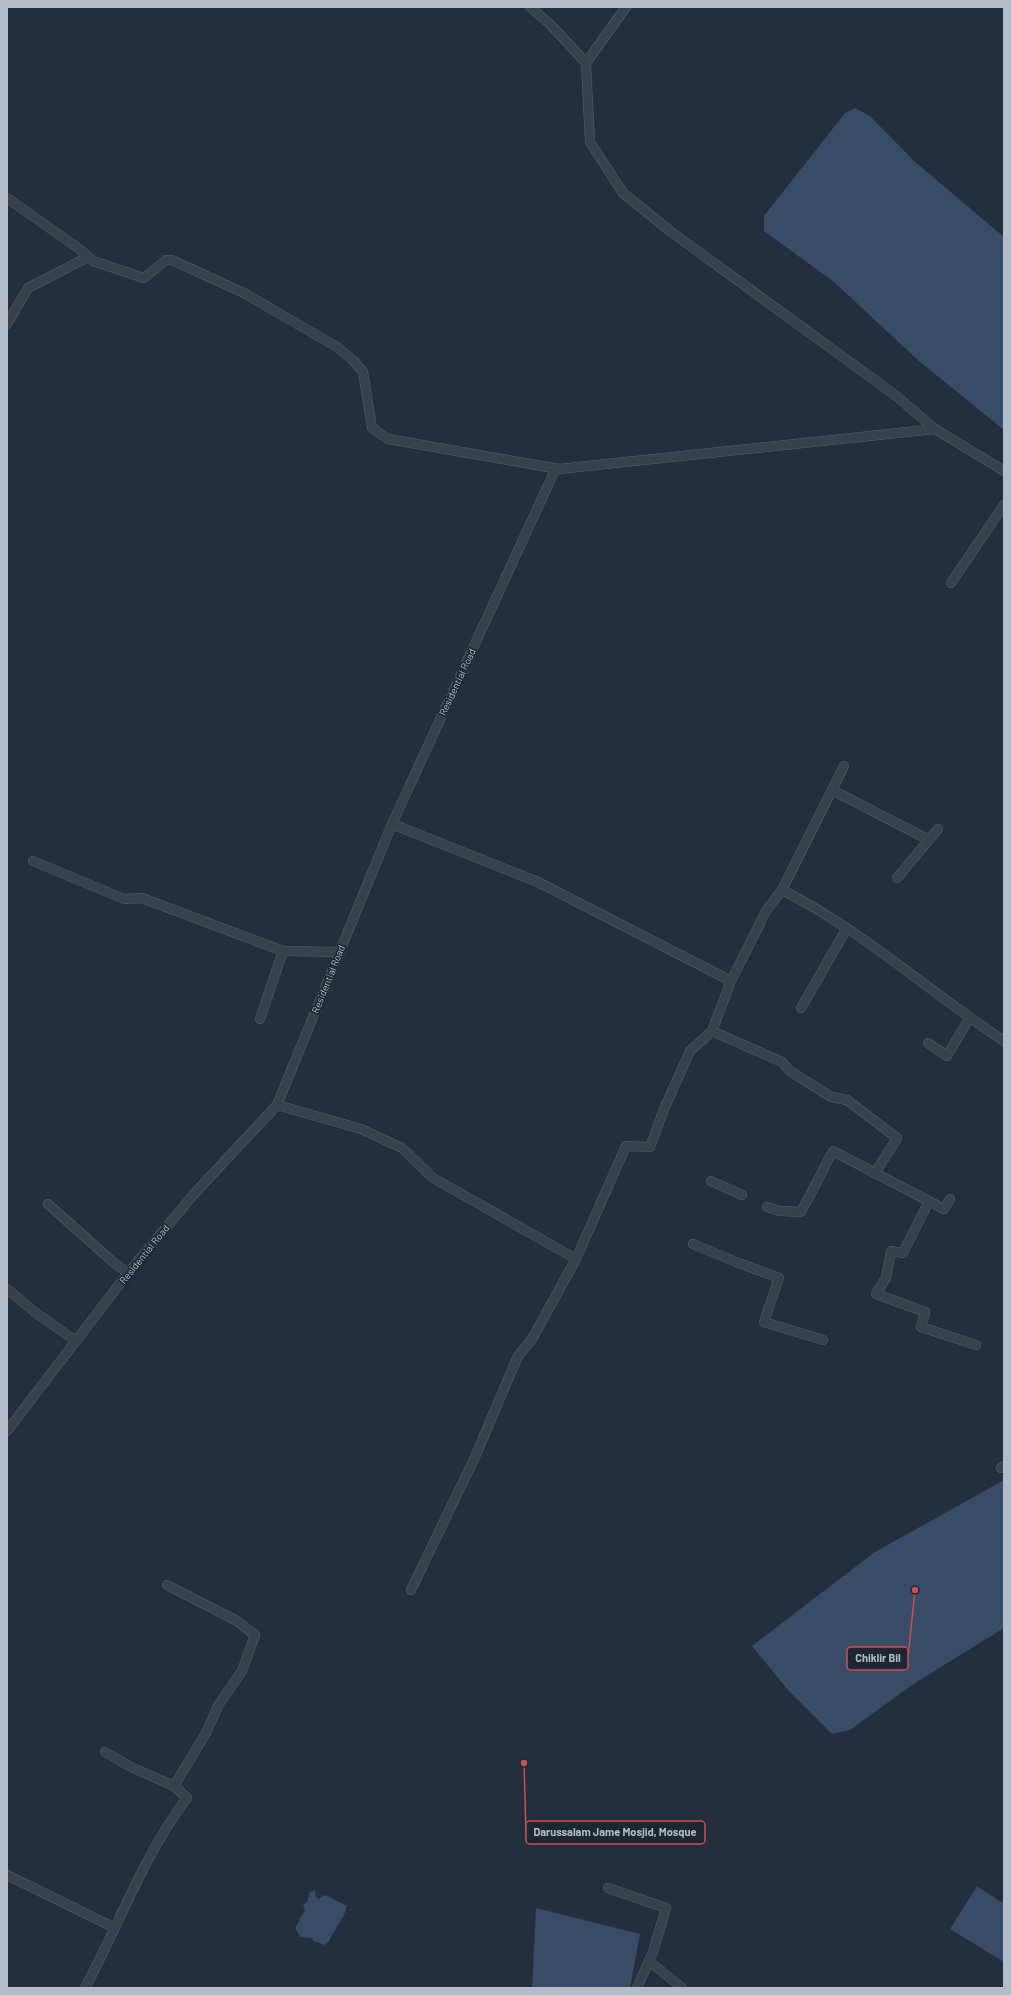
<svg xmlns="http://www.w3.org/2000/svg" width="1011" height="1995" viewBox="0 0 1011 1995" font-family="Barlow,sans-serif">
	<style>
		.water { fill: #394c67 }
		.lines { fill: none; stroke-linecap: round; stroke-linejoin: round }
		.minor-casing { stroke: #565f6c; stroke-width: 10 }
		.minor { stroke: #38414e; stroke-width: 9 }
		.labels { text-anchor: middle; stroke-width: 3.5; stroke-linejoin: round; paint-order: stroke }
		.street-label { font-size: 10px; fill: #b4bcc9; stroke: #1d2633 }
		.leader { fill: none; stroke: #ce4d50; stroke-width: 1.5 }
		.callout-dot { fill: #ce4d50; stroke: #1d2633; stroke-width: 1.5 }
		.callout { fill: #1d2633; stroke: #ce4d50; stroke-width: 1.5 }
		.callout-label { font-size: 11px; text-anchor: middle; font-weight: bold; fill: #b4bcc9 }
	</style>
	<rect width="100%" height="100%" fill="#242f3e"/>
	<g class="water">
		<path d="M855 108 870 116 915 162 1004 237V430L919 361 834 282 764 231V216L845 113Z"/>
		<path d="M1004 1480V1628L915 1683 850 1730 832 1734 788 1690 752 1646 875 1552Z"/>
		<path d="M977 1886 1004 1904V1962L950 1929Z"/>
		<path d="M315 1890 316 1897 319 1899 325 1895 347 1906 344 1915 328 1942 325 1945 313 1941 312 1938 300 1937 295 1928 305 1910 303 1905 307 1902 310 1892Z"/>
		<path d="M536 1908 640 1934 630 1988H532Z"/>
	</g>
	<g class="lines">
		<g class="minor-casing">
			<g id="minor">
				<path d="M530 7 550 24 586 63"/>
				<path d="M626 7 586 63 590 142 623 193 670 231 895 395 935 429"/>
				<path d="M7 198 78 248 93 261 144 278 166 260H172L244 293 337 347 354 361 363 372 372 428 388 439 559 469 935 429 1004 471"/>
				<path d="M7 324 28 288 88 257"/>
				<path d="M951 583 1004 505"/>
				<path d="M832 790 929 840"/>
				<path d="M392 824 538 882 731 981 766 911 782 890C862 930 929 992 1004 1041"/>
				<path d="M33 861 124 899 142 898 283 951 340 952"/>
				<path d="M897 878 938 829"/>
				<path d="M782 890 844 766"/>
				<path d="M801 1008 847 928"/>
				<path d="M260 1019 283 951"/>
				<path d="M712 1031 782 1062 790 1071 831 1097 847 1100 897 1138 875 1173 944 1209 950 1199"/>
				<path d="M928 1043 947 1056 969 1019"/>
				<path d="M277 1105 361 1129 402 1148 433 1178 576 1259"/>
				<path d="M711 1181 742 1195"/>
				<path d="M929 1201 903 1253 891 1251 886 1278 876 1294 925 1312 921 1327 976 1345"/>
				<path d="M48 1204 113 1262 128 1273"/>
				<path d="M767 1207 780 1211 801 1212 833 1151 875 1173"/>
				<path d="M693 1244 736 1262 779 1278 764 1322 823 1340"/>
				<path d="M7 1289 36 1313 76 1341"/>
				<path d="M7 1431 128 1273 194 1194 277 1105 392 824 556 468"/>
				<path d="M1001 1468 1004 1466"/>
				<path d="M167 1585 237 1621 255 1635 242 1671 219 1704 206 1733 174 1786"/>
				<path d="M411 1590 475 1457 518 1356 532 1339 576 1259 626 1146 650 1147 664 1109 690 1051 712 1031 731 981"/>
				<path d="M7 1875 115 1928"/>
				<path d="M608 1888 666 1908 653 1952 637 1988"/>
				<path d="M649 1961 682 1988"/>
				<path d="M85 1988C119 1925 143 1856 187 1798L174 1786 133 1768 105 1752"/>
			</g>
		</g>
		<use href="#minor" class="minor"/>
	</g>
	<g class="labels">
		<g class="street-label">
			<text transform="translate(457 682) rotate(-65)" y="4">Residential Road</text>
			<text transform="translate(328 979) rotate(-68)" y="4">Residential Road</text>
			<text transform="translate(144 1254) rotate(-51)" y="4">Residential Road</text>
		</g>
	</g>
	<path class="leader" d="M915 1590L908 1658M524 1763L526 1833"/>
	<g class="callout-dot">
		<circle cx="915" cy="1590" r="4"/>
		<circle cx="524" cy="1763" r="4"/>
	</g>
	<g class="callout">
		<rect x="847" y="1647" width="61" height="23" rx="4"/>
		<rect x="526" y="1821" width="179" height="23" rx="4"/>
	</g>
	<g class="callout-label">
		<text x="878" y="1662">Chiklir Bil</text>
		<text x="615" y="1836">Darussalam Jame Mosjid, Mosque</text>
	</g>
	<rect width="1011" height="1995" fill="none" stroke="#b4bcc9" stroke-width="16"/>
</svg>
